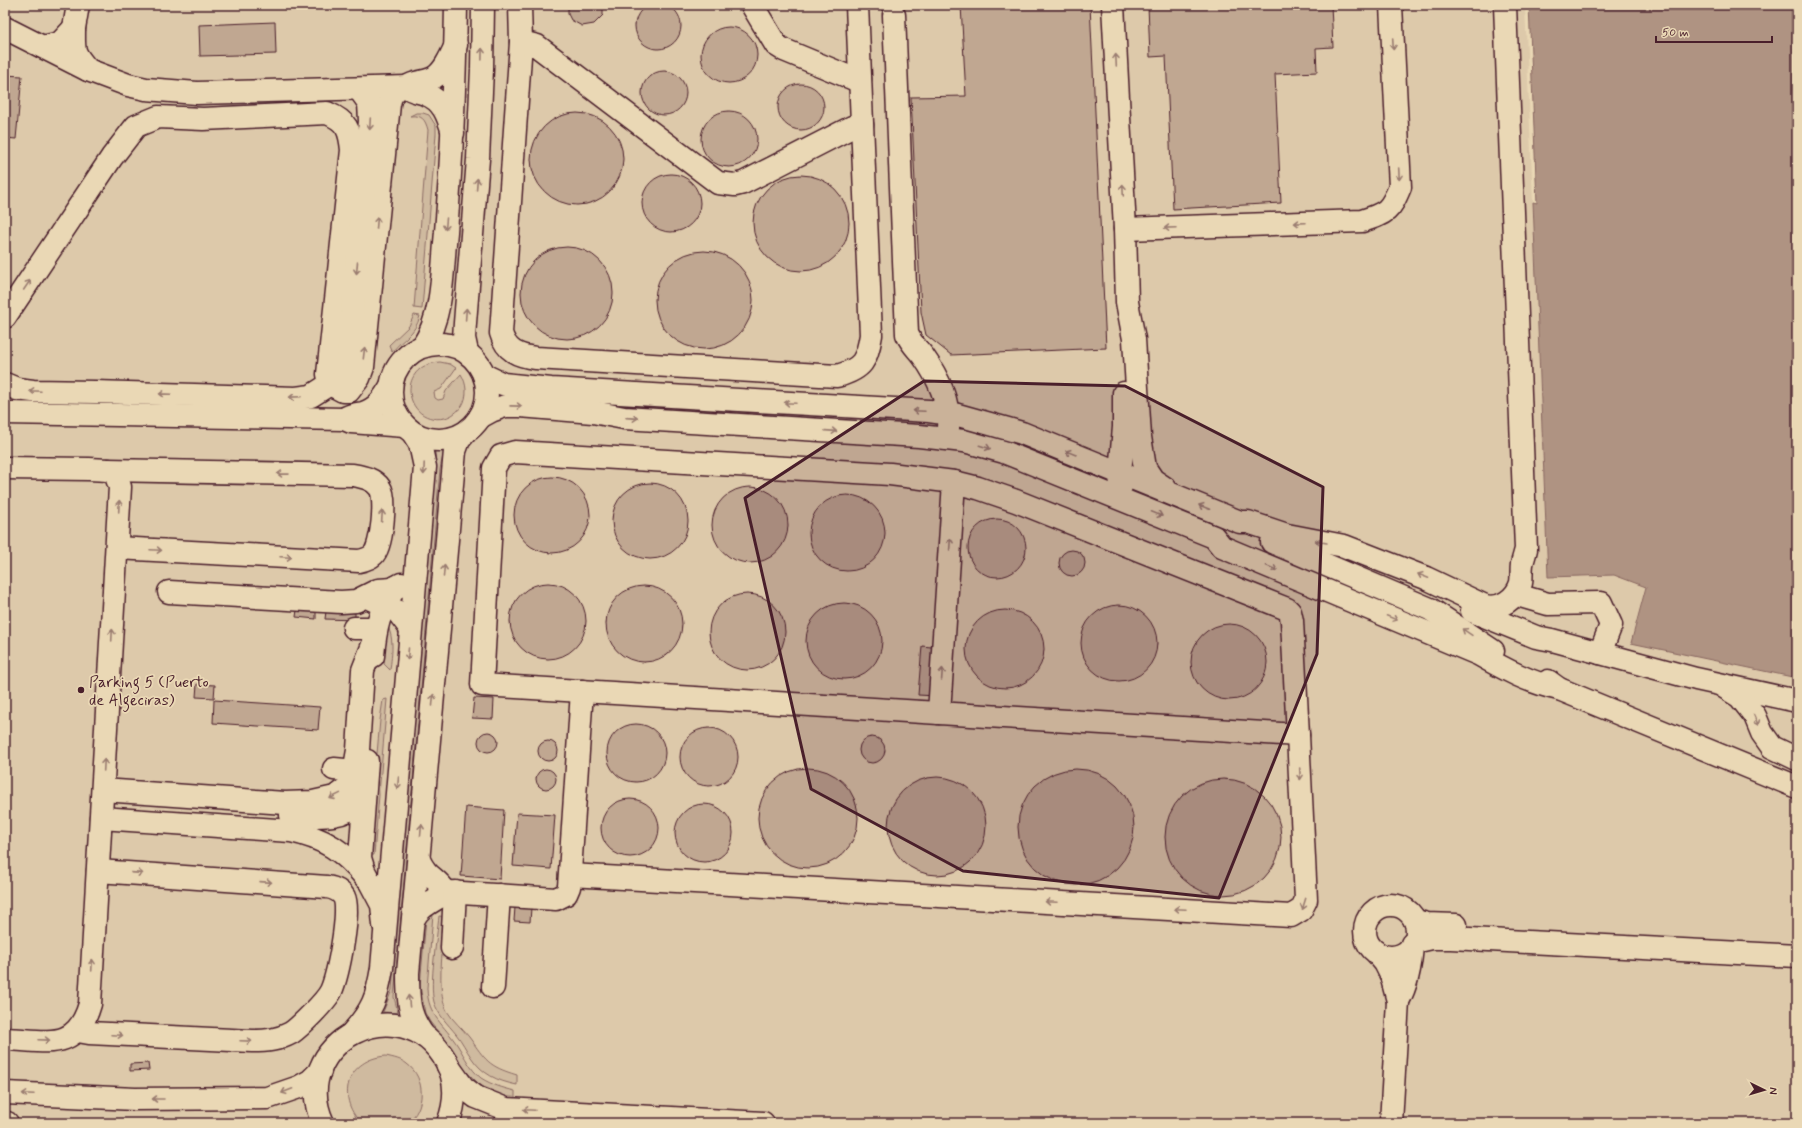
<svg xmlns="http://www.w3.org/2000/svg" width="1802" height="1128" viewBox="0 0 1802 1128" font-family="Mynerve,sans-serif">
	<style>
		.built { fill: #ddc9aa }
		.green { fill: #cfba9f; stroke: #8c6c65 }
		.water { fill: #af9382; stroke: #87655f }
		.building { fill: #c0a791; stroke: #4a1f2b }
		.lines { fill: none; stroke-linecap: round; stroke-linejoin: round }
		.minor-casing { stroke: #4a1f2b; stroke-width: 25 }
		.major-casing { stroke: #4a1f2b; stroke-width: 25 }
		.minor { stroke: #ead8b5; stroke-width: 22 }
		.major { stroke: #ead8b5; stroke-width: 22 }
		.oneway { stroke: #9a7c70 }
		.marked { fill: #4a1f2b; fill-opacity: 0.2; stroke: #4a1f2b; stroke-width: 3; stroke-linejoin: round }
		.poi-dot { fill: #4a1f2b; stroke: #ead8b5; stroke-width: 1.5 }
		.labels { text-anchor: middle; stroke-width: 3.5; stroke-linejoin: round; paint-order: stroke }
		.poi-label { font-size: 16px; fill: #4a1f2b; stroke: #ead8b5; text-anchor: start }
	</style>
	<rect width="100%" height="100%" fill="#ead8b5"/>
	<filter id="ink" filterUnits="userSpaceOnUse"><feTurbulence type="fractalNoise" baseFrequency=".025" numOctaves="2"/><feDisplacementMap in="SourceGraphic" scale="8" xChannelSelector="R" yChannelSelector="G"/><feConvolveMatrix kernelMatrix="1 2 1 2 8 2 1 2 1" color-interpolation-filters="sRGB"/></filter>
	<g filter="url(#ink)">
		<path class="built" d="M5 5H1525L1548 576 1614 575 1646 587 1632 642 1797 678V1123H5Z"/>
		<g class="green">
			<path d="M416 113H423L429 115 436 126V134L422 309 414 308 428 130C425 119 422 115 410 116Z"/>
			<path d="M414 315 420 316C415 335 403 338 392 352L389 345 409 326Z"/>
			<path d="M440 362 450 364 456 368 441 389 434 392 435 398 438 400 443 399 446 391 461 374C467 384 468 396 462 406 457 412 452 416 445 418 405 426 394 365 440 362Z"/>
			<path d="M435 451H444L440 469 395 985 394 997 398 1013 383 1012 392 990 436 466Z"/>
			<path d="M385 621C395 637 392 653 390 670L384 664 386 638Z"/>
			<path d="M387 699 374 855H368L380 720 383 700Z"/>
			<path d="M433 914 427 988C428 1017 444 1024 458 1046 465 1057 470 1069 481 1078 492 1085 503 1088 515 1091V1098L503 1097 488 1090 479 1084 458 1063 448 1044 430 1022 425 1013 420 986 426 919Z"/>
			<path d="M439 916 446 917C444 941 435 990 447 1011 453 1021 462 1028 469 1037 486 1060 487 1066 517 1075V1085C497 1081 482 1074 471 1057 466 1050 462 1041 456 1034 448 1024 438 1015 434 1002 429 983 437 938 439 916Z"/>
			<path d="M386 1056C394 1058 401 1059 407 1064 426 1078 426 1109 407 1123H361C335 1096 348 1059 386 1056Z"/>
		</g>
		<path class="water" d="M1529 5H1797V678L1631 643 1646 587 1614 575 1548 577 1533 202 1537 203Z"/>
		<g class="building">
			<circle cx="658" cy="26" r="23"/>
			<path d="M568 5H603V15L594 24 582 26 571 20 568 14Z"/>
			<path d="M961 5H1090L1106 348 951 355 926 335 921 312 911 97 966 96Z"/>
			<path d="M1148 5H1331L1333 47 1316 48 1317 72 1275 74 1281 203 1173 209 1166 56 1150 57Z"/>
			<path d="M275 22 276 54 200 56 199 25Z"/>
			<circle cx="729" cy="55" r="28"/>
			<circle cx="664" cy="93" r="22"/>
			<path d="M5 75 22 76 16 139 5 138Z"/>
			<circle cx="801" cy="107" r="23"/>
			<circle cx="729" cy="139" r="28"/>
			<circle cx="577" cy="159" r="46"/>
			<circle cx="671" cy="203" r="29"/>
			<circle cx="801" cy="223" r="48"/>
			<circle cx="567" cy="293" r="46"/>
			<circle cx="704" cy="300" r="49"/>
			<circle cx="552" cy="515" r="38"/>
			<circle cx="650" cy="521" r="38"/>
			<circle cx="750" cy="525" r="38"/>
			<circle cx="847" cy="533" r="38"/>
			<circle cx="997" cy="548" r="29"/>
			<circle cx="1072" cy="563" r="13"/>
			<circle cx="548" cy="621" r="38"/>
			<circle cx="644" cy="624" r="38"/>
			<circle cx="747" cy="632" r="38"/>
			<circle cx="844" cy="641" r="38"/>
			<circle cx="1119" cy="643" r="38"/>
			<path d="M297 610 316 611V619L296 617Z"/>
			<circle cx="1005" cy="649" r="39"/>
			<path d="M326 611 355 613V620L325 619Z"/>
			<circle cx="1229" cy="662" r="38"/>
			<path d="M922 646 940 648 936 696 918 695Z"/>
			<path d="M197 684 215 685 214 698 196 697Z"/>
			<path d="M474 698 494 699 493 719 472 718Z"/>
			<path d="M214 700 320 707 318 730 213 723Z"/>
			<circle cx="636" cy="753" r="29"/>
			<circle cx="709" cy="757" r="29"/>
			<circle cx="488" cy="742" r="10"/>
			<circle cx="872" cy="750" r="13"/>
			<circle cx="548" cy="751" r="10"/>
			<circle cx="808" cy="818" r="50"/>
			<circle cx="546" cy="779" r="10"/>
			<circle cx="1076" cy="827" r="58"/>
			<circle cx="937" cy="826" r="49"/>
			<circle cx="1223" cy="837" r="58"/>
			<circle cx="630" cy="828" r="29"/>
			<circle cx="704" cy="833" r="29"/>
			<path d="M466 807 504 810 500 879 461 876Z"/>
			<path d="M517 813 555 815 551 869 513 866Z"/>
			<path d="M515 907 531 908 530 922 514 921Z"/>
			<path d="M148 1063 149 1070 130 1071V1064Z"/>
		</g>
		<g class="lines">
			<g class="minor-casing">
				<g id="minor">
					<path d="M520 5 521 42 501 333C506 351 518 356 536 358L837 376C863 369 867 360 871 335L857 5"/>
					<path d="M752 5 776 45 784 50 854 79H860"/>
					<path d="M1113 5 1125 229 1127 302 1134 339 1140 437 1145 468 1153 480 1165 488"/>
					<path d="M894 15 907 334C912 345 917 348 923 356 938 377 950 402 948 428"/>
					<path d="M5 28 88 70 128 85 146 89 197 93 407 87C413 92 418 91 425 94 443 100 448 116 453 133"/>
					<path d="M74 28 78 5"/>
					<path d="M521 42 537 46 718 183 735 185 743 183 852 127 862 125"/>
					<path d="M43 47 60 43 74 28C74 52 72 51 88 70"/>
					<path d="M407 87C415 81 422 83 431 79 444 74 450 57 456 45"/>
					<path d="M1125 229 1362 221C1387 213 1390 211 1400 187L1391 5"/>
					<path d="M5 317 112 157 136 126 158 117 203 119 327 113C347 121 350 130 352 150L328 374 330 384 343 391H349L359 378 363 367 389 104 391 96 398 88"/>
					<path d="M484 375 503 384 551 389 929 411 958 415 1022 433 1240 522H1248L1287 535 1344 546 1426 578 1485 606C1500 610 1516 599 1521 583 1522 577 1521 571 1522 564 1523 559 1525 554 1526 549L1505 5"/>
					<path d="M346 379 370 121 369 103 359 89"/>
					<path d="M5 384 17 389 33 391 95 392 296 398 311 396 330 384"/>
					<path d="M5 413 344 419 351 422 405 426"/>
					<path d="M347 417C353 414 357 414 363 413 377 409 384 398 391 386"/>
					<path d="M480 417 491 411 505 406H520L593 412 624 418 919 436 964 441 1004 452 1214 537 1222 547 1478 654C1504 669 1530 683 1559 689"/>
					<path d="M515 452 890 474 954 482 978 488 1016 501 1287 609 1290 612 1292 621 1298 735 482 685 494 468 501 456Z"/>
					<path d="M5 468 89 469 108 470 115 473 120 487 90 1004C76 1053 46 1040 5 1039"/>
					<path d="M108 470 353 475C364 477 374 479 380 488 387 498 382 547 373 555 369 559 364 560 359 561L117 548"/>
					<path d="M1121 486 1120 473 1124 427V393"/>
					<path d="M1272 542 1430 609 1493 651"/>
					<path d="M169 592 341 602 356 601 378 590 393 589 401 584"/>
					<path d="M1524 597 1548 604 1601 603 1611 625 1600 653"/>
					<path d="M371 599 397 611 410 628"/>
					<path d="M1472 611 1536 637 1552 640 1696 679 1797 701"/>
					<path d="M354 628H376"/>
					<path d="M373 656C375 630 379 609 396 587"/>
					<path d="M1548 681 1559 689 1797 787"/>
					<path d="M1724 687 1740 697 1755 716 1762 733 1772 747 1797 759"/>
					<path d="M939 713 954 482"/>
					<path d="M367 761 360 858 364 871 382 905 384 925"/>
					<path d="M334 769 355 771"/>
					<path d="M103 790 285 803 313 802 335 797 348 787 353 779 358 750 363 670 374 642"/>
					<path d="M291 815C319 816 340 820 363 801"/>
					<path d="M101 818 291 831C324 838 344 851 366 878"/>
					<path d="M570 875 1291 916 1301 910 1306 900 1298 735"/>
					<path d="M446 892 556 899 566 894 569 887 582 691"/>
					<circle cx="1391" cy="931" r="26"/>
					<path d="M413 920C420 905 434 902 446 892 436 877 427 878 419 860"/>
					<path d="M1415 921 1427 924 1456 925"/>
					<path d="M1414 942 1432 938H1451L1797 956"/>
					<path d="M452 948 455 892"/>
					<path d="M1376 952 1385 963 1391 975 1398 1001 1391 1123"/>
					<path d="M493 987 499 895"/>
					<path d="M1398 1001C1407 985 1411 963 1412 944"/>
					<path d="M78 1031 89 1033 252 1041C267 1041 278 1040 291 1033 300 1027 326 1001 331 991 338 975 351 911 344 897 340 890 334 888 327 887L98 871"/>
					<path d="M448 1066 463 1087 476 1097 506 1109 763 1123"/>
					<path d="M5 1093 135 1099 267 1098 299 1087 310 1081 320 1071"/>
					<path d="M5 1123H7"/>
				</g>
			</g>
			<g class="major-casing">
				<g id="major">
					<circle cx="439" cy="392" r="48"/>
					<path d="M423 346C444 313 442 270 446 232 452 156 455 81 456 5"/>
					<path d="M467 352 464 338 465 323 478 159 482 69 483 5"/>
					<path d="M352 1033C373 1009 377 998 382 968L425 467 420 444 413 433"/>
					<path d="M424 1036C408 1015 408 999 408 973L455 451 459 440 465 433"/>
					<path d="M323 1123C286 1043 402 983 446 1061 457 1080 456 1103 448 1123"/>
				</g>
			</g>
			<use href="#minor" class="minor"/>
			<use href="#major" class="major"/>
		</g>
		<defs><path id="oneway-shaft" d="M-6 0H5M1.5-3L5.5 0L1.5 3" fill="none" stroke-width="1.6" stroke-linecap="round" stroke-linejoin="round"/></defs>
		<g class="oneway">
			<use href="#oneway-shaft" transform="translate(1393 44) rotate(87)"/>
			<use href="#oneway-shaft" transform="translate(482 54) rotate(-89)"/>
			<use href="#oneway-shaft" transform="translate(1116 60) rotate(-93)"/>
			<use href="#oneway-shaft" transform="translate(370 124) rotate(93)"/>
			<use href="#oneway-shaft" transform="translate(1399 174) rotate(87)"/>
			<use href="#oneway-shaft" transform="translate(477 184) rotate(-86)"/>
			<use href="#oneway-shaft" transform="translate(1123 190) rotate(-93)"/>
			<use href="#oneway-shaft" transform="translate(377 223) rotate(-85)"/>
			<use href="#oneway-shaft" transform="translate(1300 223) rotate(178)"/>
			<use href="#oneway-shaft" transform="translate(446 224) rotate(95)"/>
			<use href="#oneway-shaft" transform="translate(1170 228) rotate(178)"/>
			<use href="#oneway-shaft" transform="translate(357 268) rotate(95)"/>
			<use href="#oneway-shaft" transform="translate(27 285) rotate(-56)"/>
			<use href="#oneway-shaft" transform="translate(466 314) rotate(-86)"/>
			<use href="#oneway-shaft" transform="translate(364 353) rotate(-83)"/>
			<use href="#oneway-shaft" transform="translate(35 391) rotate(-177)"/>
			<use href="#oneway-shaft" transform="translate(165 394) rotate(-178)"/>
			<use href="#oneway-shaft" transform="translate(295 397) rotate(178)"/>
			<use href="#oneway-shaft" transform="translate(790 403) rotate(-177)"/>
			<use href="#oneway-shaft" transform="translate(516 406) rotate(1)"/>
			<use href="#oneway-shaft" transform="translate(919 411) rotate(-177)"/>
			<use href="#oneway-shaft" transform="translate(632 418) rotate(4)"/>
			<use href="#oneway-shaft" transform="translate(831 431) rotate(4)"/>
			<use href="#oneway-shaft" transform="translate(985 447) rotate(17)"/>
			<use href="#oneway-shaft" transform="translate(1071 453) rotate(-158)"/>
			<use href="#oneway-shaft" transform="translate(424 469) rotate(92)"/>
			<use href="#oneway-shaft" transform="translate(283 474) rotate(-179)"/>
			<use href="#oneway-shaft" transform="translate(119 506) rotate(-87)"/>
			<use href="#oneway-shaft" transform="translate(1204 507) rotate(-158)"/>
			<use href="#oneway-shaft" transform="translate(1157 514) rotate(22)"/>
			<use href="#oneway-shaft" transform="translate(382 516) rotate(-86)"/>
			<use href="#oneway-shaft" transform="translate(1321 542) rotate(-170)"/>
			<use href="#oneway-shaft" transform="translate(950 544) rotate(-86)"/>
			<use href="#oneway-shaft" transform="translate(156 550) rotate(3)"/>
			<use href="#oneway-shaft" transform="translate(286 557) rotate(3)"/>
			<use href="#oneway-shaft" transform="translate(1272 568) rotate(23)"/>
			<use href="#oneway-shaft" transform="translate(444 571) rotate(-85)"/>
			<use href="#oneway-shaft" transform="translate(1423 576) rotate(-158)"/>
			<use href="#oneway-shaft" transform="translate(1392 618) rotate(22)"/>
			<use href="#oneway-shaft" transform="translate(1467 632) rotate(-146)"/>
			<use href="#oneway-shaft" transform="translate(112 635) rotate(-87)"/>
			<use href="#oneway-shaft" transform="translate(408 654) rotate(95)"/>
			<use href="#oneway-shaft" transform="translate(942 674) rotate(-86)"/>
			<use href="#oneway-shaft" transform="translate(433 700) rotate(-85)"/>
			<use href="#oneway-shaft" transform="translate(1756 720) rotate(66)"/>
			<use href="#oneway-shaft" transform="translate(104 765) rotate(-87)"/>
			<use href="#oneway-shaft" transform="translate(1300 774) rotate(87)"/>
			<use href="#oneway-shaft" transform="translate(398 783) rotate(95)"/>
			<use href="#oneway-shaft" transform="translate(335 796) rotate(154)"/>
			<use href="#oneway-shaft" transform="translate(421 830) rotate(-85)"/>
			<use href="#oneway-shaft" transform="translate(137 873) rotate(4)"/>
			<use href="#oneway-shaft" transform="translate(266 882) rotate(4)"/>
			<use href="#oneway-shaft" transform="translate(1051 902) rotate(-177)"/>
			<use href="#oneway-shaft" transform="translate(1304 904) rotate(107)"/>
			<use href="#oneway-shaft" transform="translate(1180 909) rotate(-177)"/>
			<use href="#oneway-shaft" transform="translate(92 965) rotate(-87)"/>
			<use href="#oneway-shaft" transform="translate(409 1001) rotate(-96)"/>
			<use href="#oneway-shaft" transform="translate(117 1035) rotate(3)"/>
			<use href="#oneway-shaft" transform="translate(44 1040) rotate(2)"/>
			<use href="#oneway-shaft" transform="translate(246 1041) rotate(2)"/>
			<use href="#oneway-shaft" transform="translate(287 1091) rotate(159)"/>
			<use href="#oneway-shaft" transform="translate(28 1094) rotate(-177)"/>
			<use href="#oneway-shaft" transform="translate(158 1099) rotate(-180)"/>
			<use href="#oneway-shaft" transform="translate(529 1110) rotate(-177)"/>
		</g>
	</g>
	<path class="marked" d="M924 381 1125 386 1323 487 1317 654 1219 898 963 871 811 789 745 498Z"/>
	<circle class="poi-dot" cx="81" cy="690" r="4"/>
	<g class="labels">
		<g class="poi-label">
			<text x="89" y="687">Parking 5 (Puerto<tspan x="89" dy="18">de Algeciras)</tspan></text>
		</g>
	</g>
	<rect width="1802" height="1128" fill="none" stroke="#ead8b5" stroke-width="20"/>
	<rect x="10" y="10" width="1782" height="1108" fill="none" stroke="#4a1f2b" stroke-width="1.5" filter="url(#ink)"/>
	<g transform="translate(1764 1090) rotate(95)" stroke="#ead8b5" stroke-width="3" paint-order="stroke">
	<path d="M0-3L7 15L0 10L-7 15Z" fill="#4a1f2b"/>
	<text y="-6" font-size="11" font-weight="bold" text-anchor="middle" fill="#4a1f2b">N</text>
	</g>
	<path d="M1656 36v6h116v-6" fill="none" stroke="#4a1f2b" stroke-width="2"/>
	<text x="1662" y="36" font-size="12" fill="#4a1f2b" stroke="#ead8b5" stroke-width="3" paint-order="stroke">50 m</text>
</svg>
